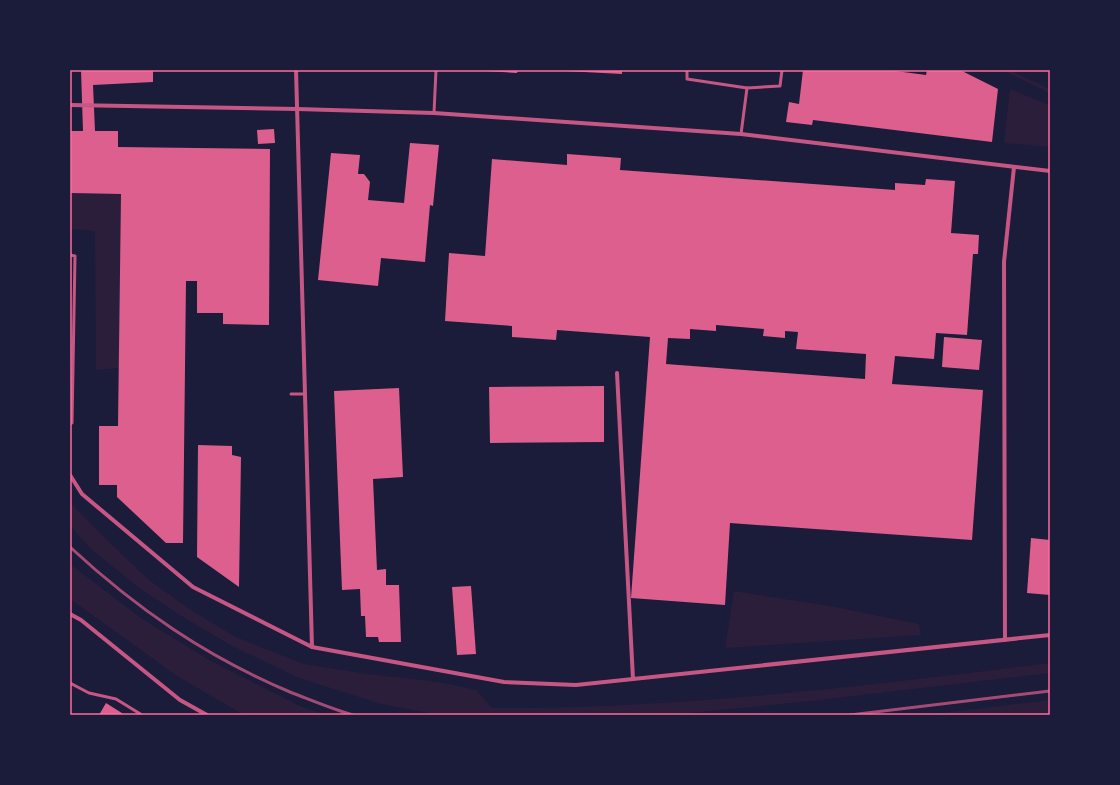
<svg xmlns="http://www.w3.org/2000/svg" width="1120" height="785" viewBox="0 0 1120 785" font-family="Literata,serif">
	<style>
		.green { fill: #2a1e3b }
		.building { fill: #dd5f8e; fill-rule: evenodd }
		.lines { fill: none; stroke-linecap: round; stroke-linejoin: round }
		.service { stroke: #c65784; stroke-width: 3 }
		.minor { stroke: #c65784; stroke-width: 4 }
		.rail { stroke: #a44b75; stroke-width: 3 }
		.neatline { fill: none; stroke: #ff6b9d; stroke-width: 1.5 }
	</style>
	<rect width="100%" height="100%" fill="#1b1b3a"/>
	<g class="green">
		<path d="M1002 70H1009L1050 89V93Z"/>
		<path d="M1010 89 1050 105V147L1004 143Z"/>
		<path d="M70 193 121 194 119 368 96 370 95 231 70 229Z"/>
		<path d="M70 502 105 538 149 580 191 610 236 637 304 664 367 674 439 682 476 690 492 708C519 708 547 708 574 707 733 702 892 683 1050 663V673L811 701 669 715H439L381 704 299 678 232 646 183 617 139 588 91 549 70 526Z"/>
		<path d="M70 564 141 618 209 660 300 706 326 715H244L177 676 70 599Z"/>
		<path d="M734 591 830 606 919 624 921 635 725 648Z"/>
		<path d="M1050 700V715H925Z"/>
	</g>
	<g class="building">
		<path d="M81 70H153V82L93 85 95 131H118V147L270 149 269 325 223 324V313H197V281H186L183 543H166L117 497V485H99V426H118L121 194 70 193V131H83Z"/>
		<path d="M486 70H518L517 73 486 71Z"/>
		<path d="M565 70H622V74L565 71Z"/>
		<path d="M803 70H888L926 75 927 70H960L998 89 992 142 813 120 812 125 786 122 789 102 799 104Z"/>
		<path d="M274 129 275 143 258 144 257 130Z"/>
		<path d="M410 143 439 145 433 206 430 205 425 262 381 258 378 286 318 280 331 153 360 155 358 174H364L370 182 368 200 404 203Z"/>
		<path d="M567 154 621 158 620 170 895 190V183L925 185 926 179 955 181 951 233 979 235 978 254H973L967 335 936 333 934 359 895 356 892 384 983 390 972 540 730 523 725 605 631 598 650 337 557 330 556 340 512 337V326L445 321 449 253 485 256 492 159 567 165ZM716 325 764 329 763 336 785 338V331L798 332 796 349 866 354 865 379 666 364 668 338 690 339V329L716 331Z"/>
		<path d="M944 337 982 340 979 370 942 367Z"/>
		<path d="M604 386V442L490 443 489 387Z"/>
		<path d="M399 388 403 477 373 479 377 570 386 569V585H399L401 642H379L378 637H366L365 616H361L360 589 342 590 334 391Z"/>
		<path d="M198 445 232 446V455L241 457 239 587 197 557Z"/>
		<path d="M1031 538 1050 540V595L1027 593Z"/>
		<path d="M471 586 476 654 457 655 452 587Z"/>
		<path d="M106 703 125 715H99Z"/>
	</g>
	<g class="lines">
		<g class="service">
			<path d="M687 70V79L747 88 780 86 782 70"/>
			<path d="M434 113 436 70"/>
			<path d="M741 134 747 88"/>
			<path d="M70 255 75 256 72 423 70 424"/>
			<path d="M291 394H305"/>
			<path d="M70 683 89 693 116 699 142 715"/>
		</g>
		<g class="minor">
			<path d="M296 70 312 647"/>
			<path d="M70 105 297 109 434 113 741 134 1050 171"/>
			<path d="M617 373 633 679"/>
			<path d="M70 475 82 494 193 587 312 647 504 682 576 685 1050 635"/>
			<path d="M70 614 81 620 180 700 207 715"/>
			<path d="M1005 640 1004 262 1014 167"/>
		</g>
		<g class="rail">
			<path d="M70 547C137 609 205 656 290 692 311 700 332 709 353 715"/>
			<path d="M850 715 1050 691"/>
		</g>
	</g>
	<rect width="1120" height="785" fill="none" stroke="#1b1b3a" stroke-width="142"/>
	<rect x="71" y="71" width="978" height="643" class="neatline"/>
</svg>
